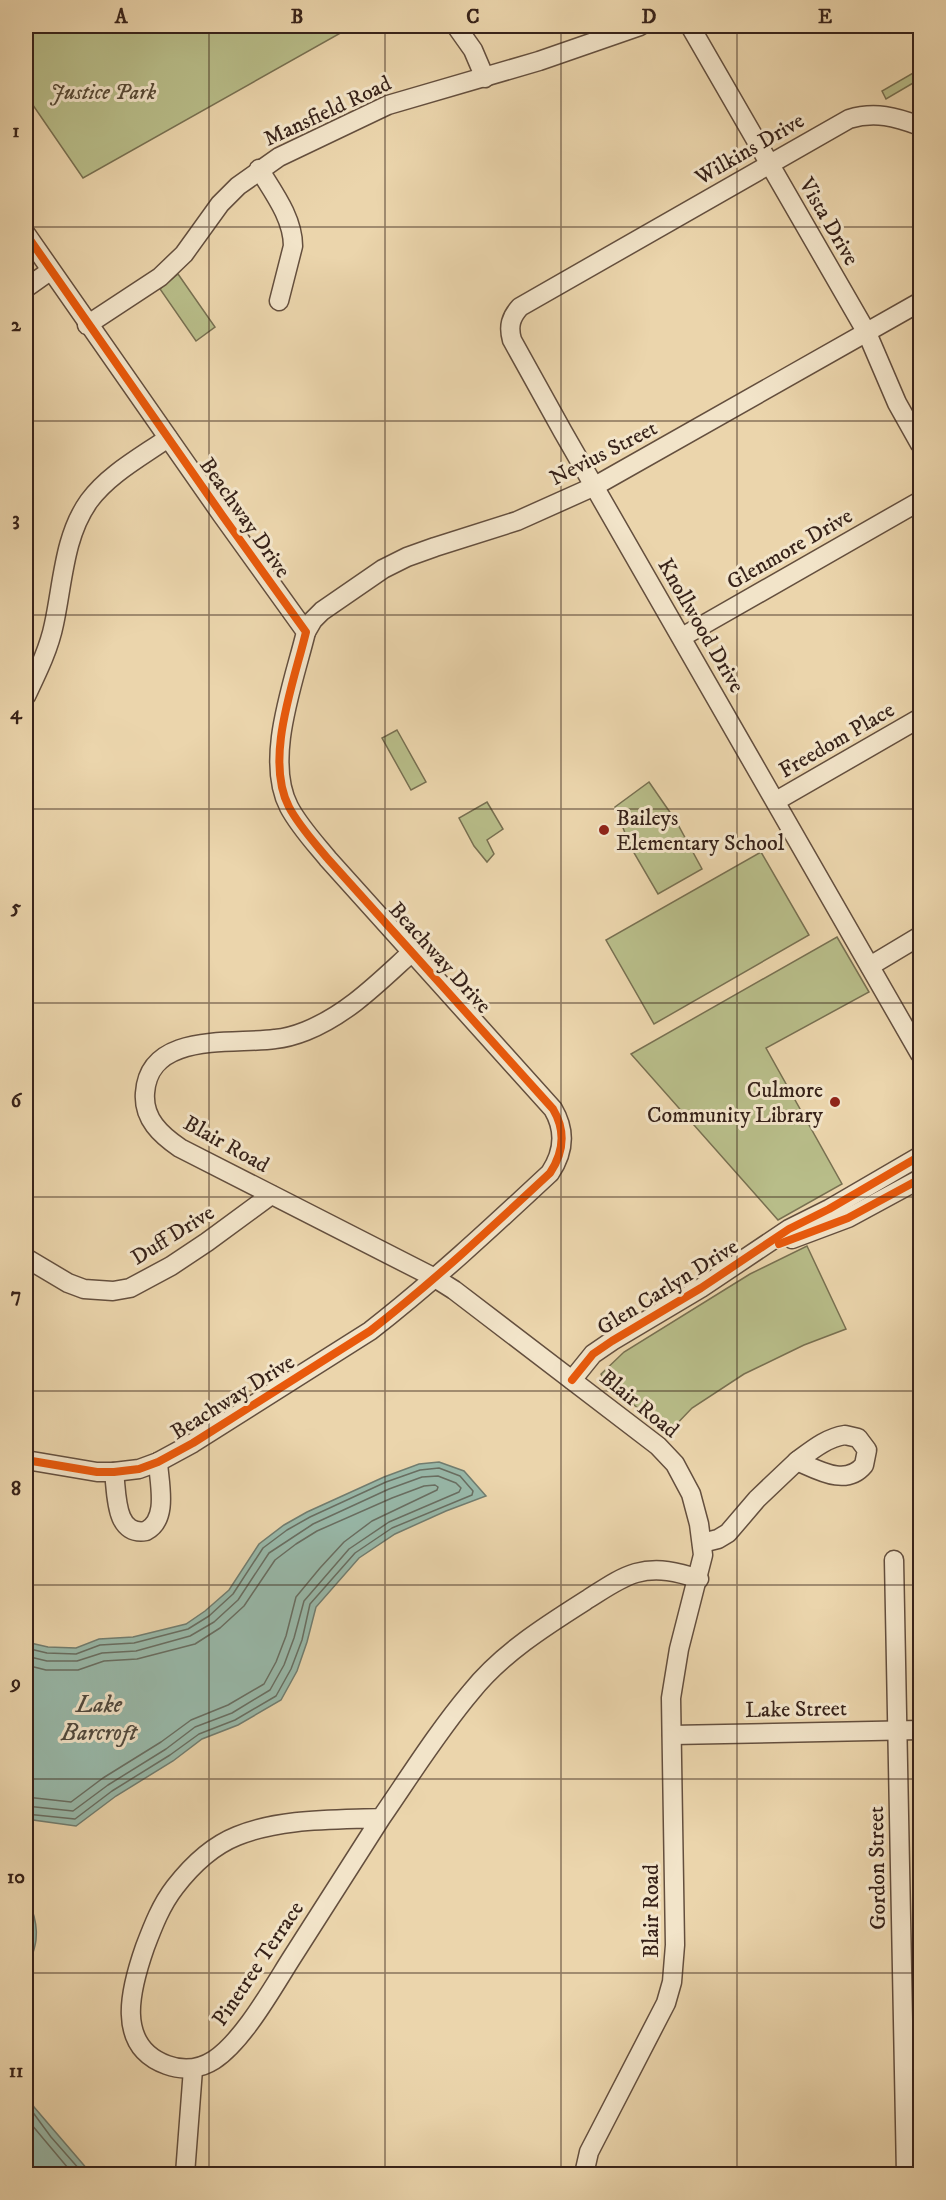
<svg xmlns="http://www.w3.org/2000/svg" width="946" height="2200" viewBox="0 0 946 2200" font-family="'IM FELL DW Pica',serif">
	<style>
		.green { fill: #b8bd89; stroke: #787051; stroke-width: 1.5 }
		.water { fill: #98b9aa; stroke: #717d70; stroke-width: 1.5 }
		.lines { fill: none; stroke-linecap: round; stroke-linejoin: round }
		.shore { stroke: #686e62; stroke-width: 1.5 }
		.minor-casing { stroke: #644f3e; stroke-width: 21 }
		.minor { stroke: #f2e4c9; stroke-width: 18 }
		.cycleway-casing { stroke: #f2e4c9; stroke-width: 11 }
		.cycleway { stroke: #e8590c; stroke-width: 8 }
		.grid { fill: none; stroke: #372219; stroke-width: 1.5; stroke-opacity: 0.55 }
		.poi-dot { fill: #8f2418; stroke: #f2e4c9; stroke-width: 2 }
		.labels { text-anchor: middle; stroke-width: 6; stroke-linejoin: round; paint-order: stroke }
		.park-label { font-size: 22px; font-style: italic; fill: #574935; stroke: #f2e4c9 }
		.street-label { font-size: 22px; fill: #372219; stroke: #f2e4c9 }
		.poi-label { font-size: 22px; fill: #372219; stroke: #f2e4c9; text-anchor: start }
		.water-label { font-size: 24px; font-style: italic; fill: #4f483d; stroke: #f2e4c9 }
		.neatline { fill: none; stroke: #372219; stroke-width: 2 }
		.grid-label { font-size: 20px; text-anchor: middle; font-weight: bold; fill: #372219 }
	</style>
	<rect width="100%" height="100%" fill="#ebd5ac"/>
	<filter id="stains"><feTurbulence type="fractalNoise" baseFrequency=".00333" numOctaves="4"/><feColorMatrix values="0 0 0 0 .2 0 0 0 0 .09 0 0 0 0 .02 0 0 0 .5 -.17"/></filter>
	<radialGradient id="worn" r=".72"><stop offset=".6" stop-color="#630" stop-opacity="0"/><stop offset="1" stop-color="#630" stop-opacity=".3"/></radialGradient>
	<g class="green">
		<path d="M26 26H353L83 178 26 95Z"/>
		<path d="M920 69V79L886 99 882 91Z"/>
		<path d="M178 274 215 327 196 341 160 289Z"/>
		<path d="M397 730 426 782 411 790 382 738Z"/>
		<path d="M649 782 676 821 702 869 658 894 630 846 615 807Z"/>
		<path d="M487 802 503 829 487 840 494 854 487 862 474 846 459 818Z"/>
		<path d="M761 852 809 935 654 1024 606 940Z"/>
		<path d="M837 937 869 992 766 1048 842 1184 778 1220 631 1054Z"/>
		<path d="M807 1246 846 1329 804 1345 744 1374 692 1408 669 1432 608 1385 601 1374 624 1352 750 1274Z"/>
	</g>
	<g class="water">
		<path d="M439 1462 464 1471 486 1496 446 1511 395 1534 359 1558 316 1607 307 1642 297 1671 281 1700 238 1725 202 1739 173 1761 116 1796 76 1826 26 1819V1642L48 1647 76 1648 99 1639 133 1637 186 1624 205 1611 229 1590 259 1544 284 1525 307 1512 384 1477 419 1464Z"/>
		<path d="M26 1904 31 1907C41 1933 36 1947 26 1973Z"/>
		<path d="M26 2091 34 2107 88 2170 84 2174H26Z"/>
	</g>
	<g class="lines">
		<g class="shore">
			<path d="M26 1648 47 1653 76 1654 100 1645 134 1643 188 1629 209 1616 233 1594 263 1548 287 1530 310 1517 386 1482 420 1470 439 1468 460 1476 473 1491 472 1495 392 1528 355 1553 310 1604 302 1640 291 1669 276 1696 235 1720 199 1734 170 1755 112 1791 75 1819 26 1814"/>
			<path d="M26 1656 47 1661H77L102 1653 136 1651 190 1636 214 1622 238 1600 269 1553 313 1524 389 1489 422 1477 438 1476 456 1483 461 1488 459 1492 389 1522 349 1549 304 1601 294 1638 284 1665 270 1690 232 1713 195 1727 166 1749 108 1785 73 1811 26 1806"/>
			<path d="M26 1665 46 1670H78L104 1661 137 1659 195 1644 220 1628 244 1606 275 1560 296 1544 317 1531 392 1498 424 1486 435 1485 438 1487 437 1490 372 1521 344 1542 320 1568 296 1597 286 1636 276 1662 264 1684 228 1705 191 1720 161 1742 103 1778 71 1802 26 1797"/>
			<path d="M26 2103 51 2137 80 2170V2174"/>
			<path d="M26 2118 73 2174"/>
		</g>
		<g class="minor-casing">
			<g id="minor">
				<path d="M456 26 473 50 485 78"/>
				<path d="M690 26 867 333 897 403 920 444"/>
				<path d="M920 126C896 117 875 111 849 119L520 307C511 317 508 326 512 340L563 432 920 1054"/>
				<path d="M259 169C273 192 293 218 293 246L279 301"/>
				<path d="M26 234 222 515 306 632C294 682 264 759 289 807 299 826 314 842 328 859L553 1109C566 1131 564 1152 550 1173 492 1227 433 1282 370 1331L193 1443 158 1462 139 1469 114 1472H97L26 1460"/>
				<path d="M26 288 50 271"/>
				<path d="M87 325 160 277 184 254 220 204 238 186 279 157 388 105 539 61 640 26"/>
				<path d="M306 632 313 620 322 611 383 569 407 557 435 547 517 521 595 486 920 302"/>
				<path d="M682 637 920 501"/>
				<path d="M26 696C37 673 49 649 54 624 63 582 64 536 89 501 109 474 141 457 168 438"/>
				<path d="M776 801 920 718"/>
				<path d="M412 952C379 982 348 1014 306 1031 296 1035 286 1038 275 1039 233 1045 149 1031 145 1093 143 1119 161 1135 180 1148L435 1278 454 1290 658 1446 675 1464 691 1494 699 1524 703 1555 679 1649 671 1698 675 1945 672 1982 666 2003 589 2152 584 2174"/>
				<path d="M870 966 920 936"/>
				<path d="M792 1239 848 1218 920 1179"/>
				<path d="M26 1258 68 1283 84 1289 113 1291 130 1288 171 1266 207 1242 271 1195"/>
				<path d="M572 1380 593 1354 612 1341 701 1288 789 1229 829 1209 920 1156"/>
				<path d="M845 1435 858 1438 867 1450 864 1465C846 1487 818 1470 797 1461 812 1450 826 1438 845 1435Z"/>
				<path d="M114 1472C117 1493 114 1536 146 1531 169 1519 159 1483 158 1462"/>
				<path d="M702 1543 718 1539 728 1533 757 1499 797 1461"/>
				<path d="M894 1560 906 2174"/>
				<path d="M672 1735 920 1730"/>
				<path d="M381 1818C351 1865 321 1912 291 1959 272 1989 243 2041 214 2060 200 2069 183 2071 167 2065 114 2046 131 1987 145 1947 153 1926 161 1905 175 1887 192 1865 212 1846 237 1836 281 1818 334 1820 381 1818 410 1776 438 1731 471 1692 502 1653 547 1625 588 1599 604 1589 619 1578 636 1573 658 1567 678 1572 699 1579"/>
				<path d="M185 2174 193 2069"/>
			</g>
		</g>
		<use href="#minor" class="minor"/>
		<g class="cycleway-casing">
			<g id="cycleway">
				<path d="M26 234 222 515 306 632C294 682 264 759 289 807 299 826 314 842 328 859L553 1109C566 1131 564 1152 550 1173 492 1227 433 1282 370 1331L193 1443 158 1462 139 1469 114 1472H97L26 1460"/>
				<path d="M779 1244 848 1218 920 1179"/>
				<path d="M572 1380 593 1354 612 1341 701 1288 789 1229 829 1209 920 1156"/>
			</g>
		</g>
		<use href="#cycleway" class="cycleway"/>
	</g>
	<path class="grid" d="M209 26V2174M385 26V2174M561 26V2174M737 26V2174M26 227H920M26 421H920M26 615H920M26 809H920M26 1003H920M26 1197H920M26 1391H920M26 1585H920M26 1779H920M26 1973H920"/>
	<g class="poi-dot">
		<circle cx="604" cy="830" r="6"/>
		<circle cx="835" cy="1102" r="6"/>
	</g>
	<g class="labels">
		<g class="park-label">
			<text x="103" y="99">Justice Park</text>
		</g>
		<g class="street-label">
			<text transform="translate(327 110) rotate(-25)" y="8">Mansfield Road</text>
			<text transform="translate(749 148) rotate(-30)" y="8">Wilkins Drive</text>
			<text transform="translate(830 221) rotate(60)" y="8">Vista Drive</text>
			<text transform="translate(603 452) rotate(-27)" y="8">Nevius Street</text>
			<text transform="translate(246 517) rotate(55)" y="8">Beachway Drive</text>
			<text transform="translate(789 548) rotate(-30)" y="8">Glenmore Drive</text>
			<text transform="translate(702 625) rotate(60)" y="8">Knollwood Drive</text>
			<text transform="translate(836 739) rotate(-30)" y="8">Freedom Place</text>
			<text transform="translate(441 957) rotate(48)" y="8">Beachway Drive</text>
			<text transform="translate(227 1143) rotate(29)" y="8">Blair Road</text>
			<text transform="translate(172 1234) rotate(-32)" y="8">Duff Drive</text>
			<text transform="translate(667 1286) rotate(-32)" y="8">Glen Carlyn Drive</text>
			<text transform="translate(232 1396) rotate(-32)" y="8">Beachway Drive</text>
			<text transform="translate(640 1403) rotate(39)" y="8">Blair Road</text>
			<text transform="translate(796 1708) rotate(-1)" y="8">Lake Street</text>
			<text transform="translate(876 1868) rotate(-91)" y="8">Gordon Street</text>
			<text transform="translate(650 1911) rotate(-90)" y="8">Blair Road</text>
			<text transform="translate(257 1963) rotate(-56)" y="8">Pinetree Terrace</text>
		</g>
		<g class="poi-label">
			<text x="616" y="825">Baileys<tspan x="616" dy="25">Elementary School</tspan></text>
			<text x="823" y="1097" text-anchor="end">Culmore<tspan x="823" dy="25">Community Library</tspan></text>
		</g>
		<g class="water-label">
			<text x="99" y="1712">Lake<tspan x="99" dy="28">Barcroft</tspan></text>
		</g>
	</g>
	<rect width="946" height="2200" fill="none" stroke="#ebd5ac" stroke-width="66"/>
	<rect x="33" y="33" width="880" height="2134" class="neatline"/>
	<g class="grid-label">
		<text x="121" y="23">A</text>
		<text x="297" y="23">B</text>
		<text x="473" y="23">C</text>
		<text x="649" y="23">D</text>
		<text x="825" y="23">E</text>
		<text x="16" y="137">1</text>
		<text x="16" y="331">2</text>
		<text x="16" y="525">3</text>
		<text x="16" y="719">4</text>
		<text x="16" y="913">5</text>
		<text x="16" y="1107">6</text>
		<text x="16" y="1301">7</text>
		<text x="16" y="1495">8</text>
		<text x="16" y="1689">9</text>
		<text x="16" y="1883">10</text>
		<text x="16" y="2077">11</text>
	</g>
	<rect width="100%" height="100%" filter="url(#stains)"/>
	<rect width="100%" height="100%" fill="url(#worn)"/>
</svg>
